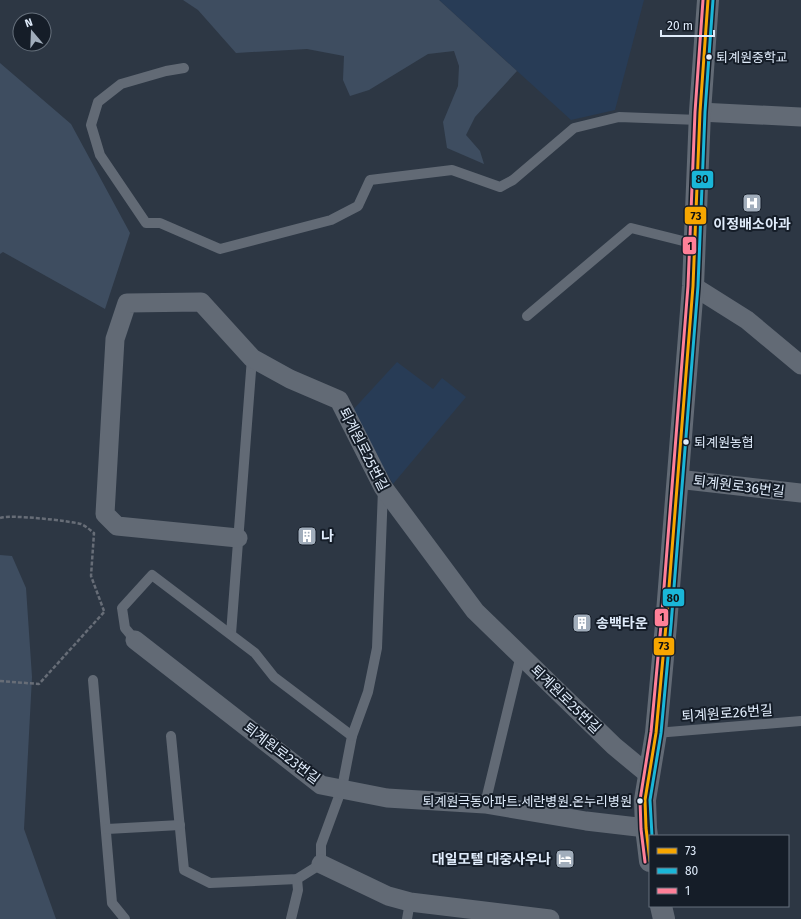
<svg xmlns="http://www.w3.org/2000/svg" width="801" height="919" viewBox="0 0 801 919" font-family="'Fira Sans','Noto Sans KR',sans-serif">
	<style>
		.built { fill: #283c56 }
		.green { fill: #3e4d60 }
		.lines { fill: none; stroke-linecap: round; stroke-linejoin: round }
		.path { stroke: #676d77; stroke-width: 2.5; stroke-dasharray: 4 2; stroke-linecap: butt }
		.service { stroke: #626a75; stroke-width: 10 }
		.minor { stroke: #626a75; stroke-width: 19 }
		.tertiary { stroke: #626a75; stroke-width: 22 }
		.bus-1-casing { stroke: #151d28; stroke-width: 6 }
		.bus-2-casing { stroke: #151d28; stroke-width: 6 }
		.bus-3-casing { stroke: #151d28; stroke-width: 6 }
		.bus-1 { stroke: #f7a600; stroke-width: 3 }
		.bus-2 { stroke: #1ab6d8; stroke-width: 3 }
		.bus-3 { stroke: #ff8098; stroke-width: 3 }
		.bus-dot { fill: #e0ecfb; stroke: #151d28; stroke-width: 1.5 }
		.labels { text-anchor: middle; stroke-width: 4; stroke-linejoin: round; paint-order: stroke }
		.bus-label { font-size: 13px; fill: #e0ecfb; stroke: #151d28; text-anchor: start }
		.poi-label { font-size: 14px; font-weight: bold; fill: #e0ecfb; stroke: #151d28; text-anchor: start }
		.street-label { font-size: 14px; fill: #e0ecfb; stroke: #151d28 }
		.line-badge { stroke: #151d28; stroke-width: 1.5 }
		.pale-badge-label { font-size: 11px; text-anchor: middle; font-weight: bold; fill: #111 }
	</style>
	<rect width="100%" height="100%" fill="#2d3744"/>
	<g class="built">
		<path d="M439 0H644L615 110 571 120Z"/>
		<path d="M397 362 433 389 442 378 466 397 393 484 351 412Z"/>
	</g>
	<g class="green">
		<path d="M183 0H439L517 71 475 117 466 135 480 151 484 164 447 148 443 122 458 86 459 66 454 51 428 54 369 90 350 96 343 80 344 56 307 49 236 53 198 10Z"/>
		<path d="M0 63 71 124 130 233 105 309 3 252 0 254Z"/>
		<path d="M0 555 12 556 26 588 32 677 24 829 56 919H0Z"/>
	</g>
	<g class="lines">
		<g class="path">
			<path d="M0 518C9 514 70 521 81 524 86 526 90 530 94 533L91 576 104 611"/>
			<path d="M0 681 39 684 105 611"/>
		</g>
		<g class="service">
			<path d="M184 68 166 71 121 84 98 102 91 125 100 155 146 223H160L220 249 331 220 358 206 370 180 452 170 500 187 513 180 574 128 619 117 699 120"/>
			<path d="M527 316 631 228 695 244"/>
			<path d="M231 634 252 358"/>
			<path d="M135 640 125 628 122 608 152 575 255 653 274 677 352 736 342 788 321 845V864L297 879 210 883 184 870 171 736"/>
			<path d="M93 680 112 903 125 919"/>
			<path d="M656 733 801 721"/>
			<path d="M352 736 368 692 377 648 383 489"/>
			<path d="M485 804 521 655"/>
			<path d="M107 829 180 825"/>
			<path d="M291 919 298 890 297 879"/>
			<path d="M407 919 410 902"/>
		</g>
		<g class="minor">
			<path d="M700 112 801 117"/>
			<path d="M693 286 747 320 801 365"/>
			<path d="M677 479 801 493"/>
			<path d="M238 538 117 526 105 514 115 339 127 303 201 302 252 358 290 379 339 400 383 487 475 611 614 746 649 775"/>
			<path d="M135 640 321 785 387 798 485 804 586 821 646 828"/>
			<path d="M321 864 388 896 410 902 550 919"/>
		</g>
		<g class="tertiary">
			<path d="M650 861 646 828 645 800 656 733 666 625 693 286 700 112 708 0"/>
			<path d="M661 906 664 919"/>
		</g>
		<g class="bus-1-casing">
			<path id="bus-1" d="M650 861 646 828 645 800 656 733 666 625 693 286 700 112 708 0"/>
		</g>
		<g class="bus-2-casing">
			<path id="bus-2" d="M652 836 650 800 661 733 671 625 698 286 705 112 713 0"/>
		</g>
		<g class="bus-3-casing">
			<path id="bus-3" d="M645 862 641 829 640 800 651 732 661 625 688 286 695 112 703 0"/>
		</g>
		<use href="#bus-1" class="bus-1"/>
		<use href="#bus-2" class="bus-2"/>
		<use href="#bus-3" class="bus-3"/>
	</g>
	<defs>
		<g id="hospital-square" transform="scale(1)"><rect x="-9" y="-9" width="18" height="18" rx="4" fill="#a1adbb" stroke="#151d28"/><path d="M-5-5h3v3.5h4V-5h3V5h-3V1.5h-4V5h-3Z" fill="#fff"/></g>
		<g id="building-square" transform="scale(1)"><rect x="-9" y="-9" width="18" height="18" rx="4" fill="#a1adbb" stroke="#151d28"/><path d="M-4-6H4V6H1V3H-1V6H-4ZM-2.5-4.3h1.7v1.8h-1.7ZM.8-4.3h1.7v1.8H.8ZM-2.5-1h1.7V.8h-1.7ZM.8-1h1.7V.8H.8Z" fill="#fff"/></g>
		<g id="hotel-square" transform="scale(1)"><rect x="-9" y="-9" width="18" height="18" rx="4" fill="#a1adbb" stroke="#151d28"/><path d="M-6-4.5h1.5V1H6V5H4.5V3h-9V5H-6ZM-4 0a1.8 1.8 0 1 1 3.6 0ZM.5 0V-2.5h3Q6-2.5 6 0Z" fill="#fff"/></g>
	</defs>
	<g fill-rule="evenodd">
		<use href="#hospital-square" x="752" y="203"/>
		<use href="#building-square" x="307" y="536"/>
		<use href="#building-square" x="582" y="623"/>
		<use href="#hotel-square" x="565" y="859"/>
	</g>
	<g class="bus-dot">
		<circle cx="709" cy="57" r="3.5"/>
		<circle cx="686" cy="442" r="3.5"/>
		<circle cx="640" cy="801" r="3.5"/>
	</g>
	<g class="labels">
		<g class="bus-label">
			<text x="716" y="62">퇴계원중학교</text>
			<text x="694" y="447">퇴계원농협</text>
			<text x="632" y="806" text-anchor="end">퇴계원극동아파트.세란병원.온누리병원</text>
		</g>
		<g class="poi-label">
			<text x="752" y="229" text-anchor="middle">이정배소아과</text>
			<text x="321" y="541">나</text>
			<text x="596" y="628">송백타운</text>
			<text x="551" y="864" text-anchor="end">대일모텔 대중사우나</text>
		</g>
		<g class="street-label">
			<text transform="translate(364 449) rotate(63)" y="5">퇴계원로25번길</text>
			<text transform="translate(739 486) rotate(7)" y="5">퇴계원로36번길</text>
			<text transform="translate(566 699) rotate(44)" y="5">퇴계원로25번길</text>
			<text transform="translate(727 713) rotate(-4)" y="5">퇴계원로26번길</text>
			<text transform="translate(282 753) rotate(37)" y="5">퇴계원로23번길</text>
		</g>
	</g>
	<g class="line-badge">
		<rect x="691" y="170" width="23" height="19" rx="4" fill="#1ab6d8"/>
		<rect x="684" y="206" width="23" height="19" rx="4" fill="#f7a600"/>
		<rect x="682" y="236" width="15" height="19" rx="4" fill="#ff8098"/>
		<rect x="662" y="588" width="23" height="19" rx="4" fill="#1ab6d8"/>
		<rect x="654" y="608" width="15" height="19" rx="4" fill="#ff8098"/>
		<rect x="653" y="637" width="22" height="19" rx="4" fill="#f7a600"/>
	</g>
	<g class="pale-badge-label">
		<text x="702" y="183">80</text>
		<text x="696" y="220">73</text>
		<text x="690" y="250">1</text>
		<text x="673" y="602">80</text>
		<text x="662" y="621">1</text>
		<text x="664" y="650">73</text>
	</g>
	<rect x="649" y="835" width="140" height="72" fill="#151d28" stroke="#66707c"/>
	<rect x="657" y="848" width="20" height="6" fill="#f7a600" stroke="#66707c"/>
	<text x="685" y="855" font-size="12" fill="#e0ecfb">73</text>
	<rect x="657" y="868" width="20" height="6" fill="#1ab6d8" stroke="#66707c"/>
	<text x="685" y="875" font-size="12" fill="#e0ecfb">80</text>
	<rect x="657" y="888" width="20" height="6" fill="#ff8098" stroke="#66707c"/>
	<text x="685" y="895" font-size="12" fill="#e0ecfb">1</text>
	<g transform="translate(32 32) rotate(341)"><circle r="19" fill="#151d28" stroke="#66707c"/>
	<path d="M0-3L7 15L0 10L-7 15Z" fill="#a1adbb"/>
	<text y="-6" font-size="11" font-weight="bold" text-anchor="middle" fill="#e0ecfb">N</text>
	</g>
	<path d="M661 30v6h53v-6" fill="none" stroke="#e0ecfb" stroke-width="2"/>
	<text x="667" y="30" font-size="12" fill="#e0ecfb" stroke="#151d28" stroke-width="3" paint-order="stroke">20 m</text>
</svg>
